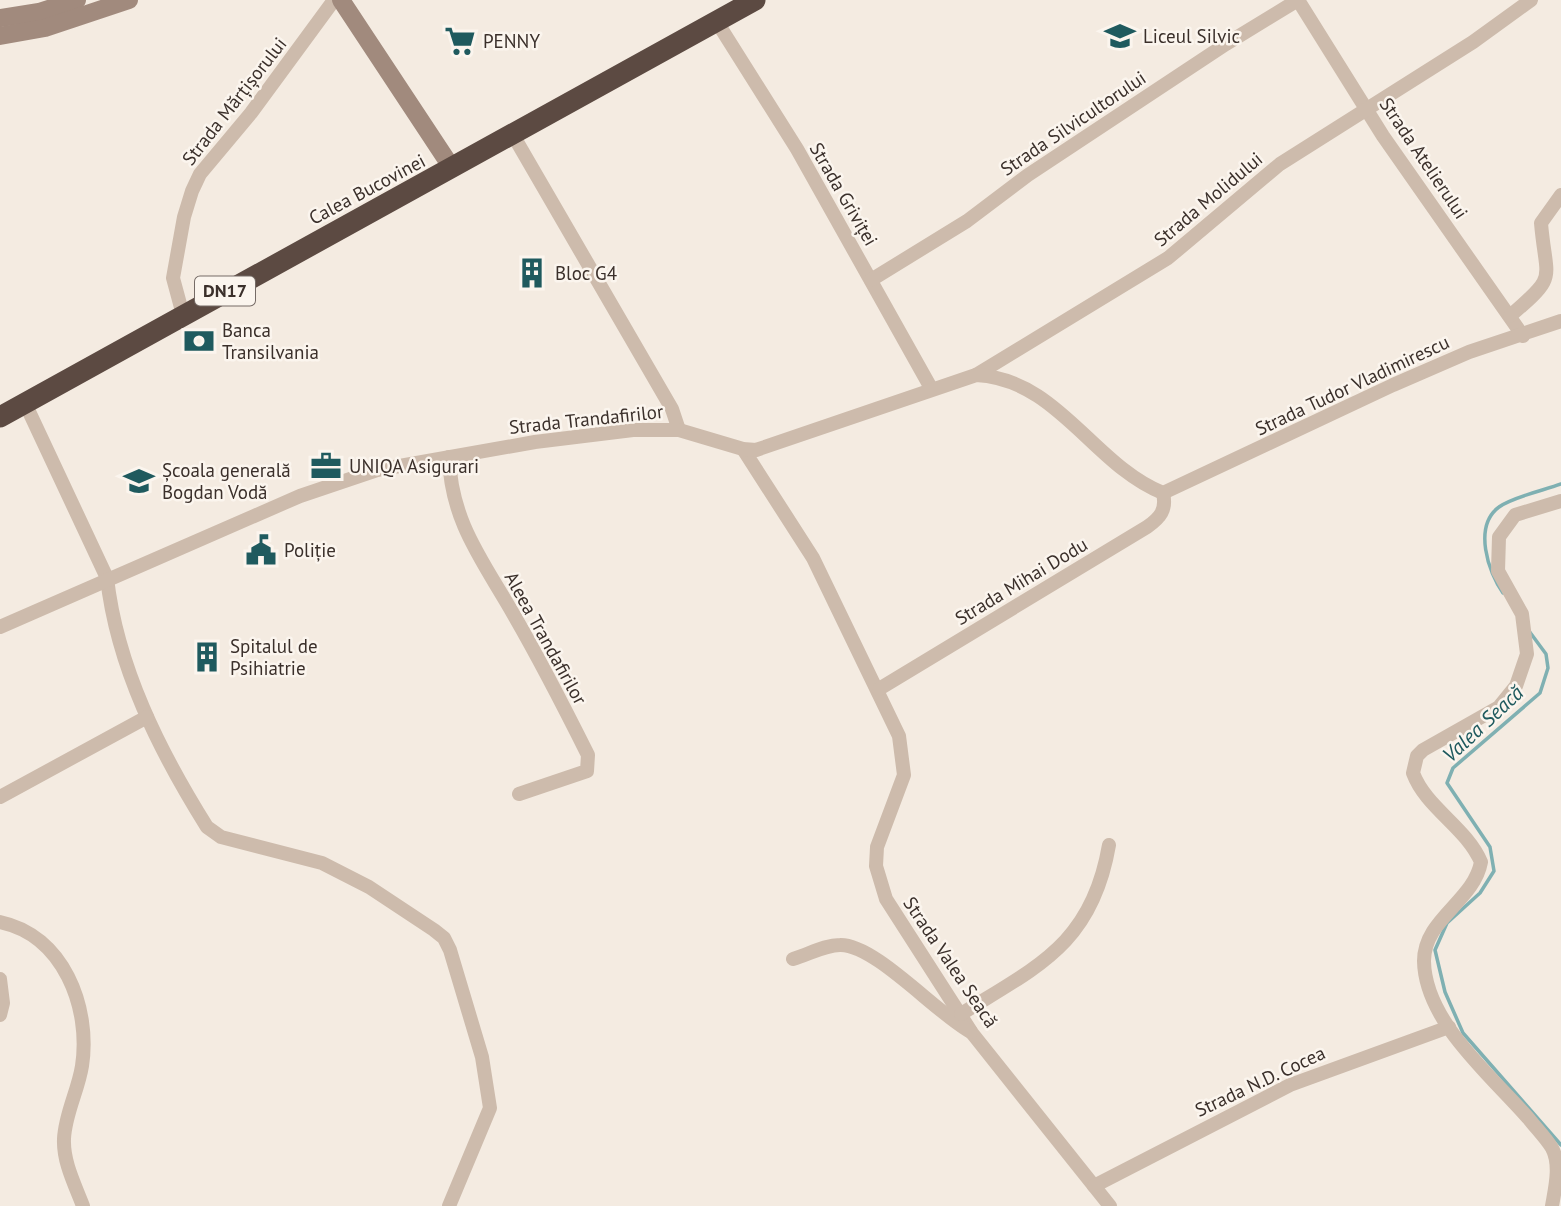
<svg xmlns="http://www.w3.org/2000/svg" width="1561" height="1206" viewBox="0 0 1561 1206" font-family="'PT Sans',sans-serif">
	<style>
		.lines { fill: none; stroke-linecap: round; stroke-linejoin: round }
		.stream { stroke: #7fb0b2; stroke-width: 3.5 }
		.street { stroke: #cdbbac; stroke-width: 14 }
		.secondary { stroke: #a18a7d; stroke-width: 18 }
		.highway { stroke: #5c4a42; stroke-width: 21 }
		.labels { text-anchor: middle; stroke-width: 5; stroke-linejoin: round; paint-order: stroke }
		.shield { fill: #fbf5ee; stroke: #756b66; stroke-width: 2 }
		.shield-label { font-size: 18px; font-weight: bold; fill: #3b302b }
		.poi-label { font-size: 19px; fill: #3b302b; stroke: #fbf5ee; text-anchor: start }
		.street-label { font-size: 19px; fill: #3b302b; stroke: #fbf5ee }
		.water-label { font-size: 21px; font-style: italic; fill: #1f5a5e; stroke: #fbf5ee }
	</style>
	<rect width="100%" height="100%" fill="#f4ebe1"/>
	<g class="lines">
		<g class="stream">
			<path d="M1503 593C1488 572 1473 526 1499 507 1512 497 1545 490 1561 484"/>
			<path d="M1529 631 1546 654 1548 668 1540 693 1453 768 1447 783 1490 847 1494 871 1480 893 1447 923 1435 950 1445 992 1463 1033 1561 1145"/>
		</g>
		<g class="street">
			<path d="M717 22 797 149 931 388"/>
			<path d="M513 135 672 409 679 430"/>
			<path d="M871 280 967 221 1028 175 1226 44 1298 0 1383 136 1523 336"/>
			<path d="M183 315 173 278 184 217 192 191 200 174 251 113 334 0"/>
			<path d="M1510 316C1559 274 1546 282 1541 223L1561 195"/>
			<path d="M976 375 1168 258 1280 164 1473 42 1531 0"/>
			<path d="M25 403 107 578C117 667 160 752 207 827L221 837 322 863 369 887 434 930 444 938 450 950 482 1057 490 1108 449 1206"/>
			<path d="M743 449 813 558 899 736 904 775 877 847 876 866 886 899 972 1033 1110 1206"/>
			<path d="M449 457C451 523 484 562 515 617 541 662 565 709 588 755L587 771 519 794"/>
			<path d="M1163 493 1393 385 1469 352 1561 321"/>
			<path d="M0 627 300 496 377 470 535 442 633 430H679L743 449 756 450 976 375C1058 379 1093 465 1163 493"/>
			<path d="M879 689 1147 527C1160 518 1167 510 1163 493"/>
			<path d="M0 797 147 717"/>
			<path d="M0 922C63 935 91 1007 82 1066 78 1091 65 1114 64 1139 63 1162 75 1185 83 1206"/>
			<path d="M793 959C808 955 824 945 840 945 875 944 937 1014 971 1032"/>
			<path d="M0 979 3 1003 0 1015"/>
			<path d="M961 1014C1038 966 1092 944 1109 845"/>
			<path d="M1094 1186 1290 1085 1449 1027"/>
			<path d="M1552 1206C1555 1188 1561 1165 1552 1148 1546 1138 1536 1128 1529 1119 1492 1076 1425 1022 1424 961 1424 919 1474 901 1481 862 1466 827 1426 808 1413 773L1417 756 1423 750 1499 707 1516 686 1527 654 1522 614 1498 571 1499 537 1515 515 1561 501"/>
		</g>
		<g class="secondary">
			<path d="M341 0 452 168"/>
			<path d="M0 18 39 12 77 0"/>
			<path d="M0 36 45 28 129 0"/>
		</g>
		<path class="highway" d="M0 417 755 0"/>
	</g>
	<defs>
		<g id="university-bare" transform="scale(2.415)"><path d="M0-5L7-2L0 1L-7-2ZM-4 1L0 2.5L4 1V4Q0 6-4 4Z" fill="#1f5a5e" stroke="#fbf5ee" stroke-width="2.5" paint-order="stroke"/></g>
		<g id="supermarket-bare" transform="scale(2.415)"><path d="M-6-5.5h2.5l.6 2H6L4.5 2H-2.5L-4.4-4H-6ZM-1.5 3.2a1.3 1.3 0 1 0 .1 0ZM3 3.2a1.3 1.3 0 1 0 .1 0Z" fill="#1f5a5e" stroke="#fbf5ee" stroke-width="2.5" paint-order="stroke"/></g>
		<g id="building-bare" transform="scale(2.415)"><path d="M-4-6H4V6H1V3H-1V6H-4ZM-2.5-4.3h1.7v1.8h-1.7ZM.8-4.3h1.7v1.8H.8ZM-2.5-1h1.7V.8h-1.7ZM.8-1h1.7V.8H.8Z" fill="#1f5a5e" stroke="#fbf5ee" stroke-width="2.5" paint-order="stroke"/></g>
		<g id="bank-bare" transform="scale(2.415)"><path d="M-6-4H6V4H-6ZM0-2.3a2.3 2.3 0 1 0 0 4.6a2.3 2.3 0 1 0 0-4.6Z" fill="#1f5a5e" stroke="#fbf5ee" stroke-width="2.5" paint-order="stroke"/></g>
		<g id="office-bare" transform="scale(2.415)"><path d="M-6-3h4V-5.5h4V-3h4V5H-6ZM-1-4.5V-3h2v-1.5ZM-6 0V1H6V0Z" fill="#1f5a5e" stroke="#fbf5ee" stroke-width="2.5" paint-order="stroke"/></g>
		<g id="school-bare" transform="scale(2.415)"><path d="M0-5L7-2L0 1L-7-2ZM-4 1L0 2.5L4 1V4Q0 6-4 4Z" fill="#1f5a5e" stroke="#fbf5ee" stroke-width="2.5" paint-order="stroke"/></g>
		<g id="civic-bare" transform="scale(2.415)"><path d="M-.6-6.5H3V-4.5H.6V-3L4-1V1h2V6H-6V1h2V-1L-.6-3ZM-1.2 2.5V6h2.4V2.5Z" fill="#1f5a5e" stroke="#fbf5ee" stroke-width="2.5" paint-order="stroke"/></g>
	</defs>
	<g fill-rule="evenodd">
		<use href="#university-bare" x="1120" y="36"/>
		<use href="#supermarket-bare" x="460" y="41"/>
		<use href="#building-bare" x="532" y="273"/>
		<use href="#bank-bare" x="199" y="341"/>
		<use href="#office-bare" x="326" y="466"/>
		<use href="#school-bare" x="139" y="481"/>
		<use href="#civic-bare" x="261" y="550"/>
		<use href="#building-bare" x="207" y="657"/>
	</g>
	<g class="labels">
		<rect class="shield" x="195" y="276.5" width="60" height="29" rx="5"/>
		<g class="shield-label">
			<text x="225" y="297">DN17</text>
		</g>
		<g class="poi-label">
			<text x="1143" y="43">Liceul Silvic</text>
			<text x="483" y="48">PENNY</text>
			<text x="555" y="280">Bloc G4</text>
			<text x="222" y="337">Banca<tspan x="222" dy="22">Transilvania</tspan></text>
			<text x="349" y="473">UNIQA Asigurari</text>
			<text x="162" y="477">Școala generală<tspan x="162" dy="22">Bogdan Vodă</tspan></text>
			<text x="284" y="557">Poliție</text>
			<text x="230" y="653">Spitalul de<tspan x="230" dy="22">Psihiatrie</tspan></text>
		</g>
		<g class="street-label">
			<text transform="translate(234 101) rotate(-52)" y="7">Strada Mărțișorului</text>
			<text transform="translate(1073 123) rotate(-34)" y="7">Strada Silvicultorului</text>
			<text transform="translate(1424 158) rotate(56)" y="7">Strada Atelierului</text>
			<text transform="translate(367 189) rotate(-28)" y="7">Calea Bucovinei</text>
			<text transform="translate(844 194) rotate(60)" y="7">Strada Griviței</text>
			<text transform="translate(1208 199) rotate(-40)" y="7">Strada Molidului</text>
			<text transform="translate(1352 385) rotate(-25)" y="7">Strada Tudor Vladimirescu</text>
			<text transform="translate(586 419) rotate(-6)" y="7">Strada Trandafirilor</text>
			<text transform="translate(1021 581) rotate(-31)" y="7">Strada Mihai Dodu</text>
			<text transform="translate(546 638) rotate(61)" y="7">Aleea Trandafirilor</text>
			<text transform="translate(951 962) rotate(56)" y="7">Strada Valea Seacă</text>
			<text transform="translate(1260 1081) rotate(-25)" y="7">Strada N.D. Cocea</text>
		</g>
		<g class="water-label">
			<text transform="translate(1483 724) rotate(-43)" y="7">Valea Seacă</text>
		</g>
	</g>
</svg>
